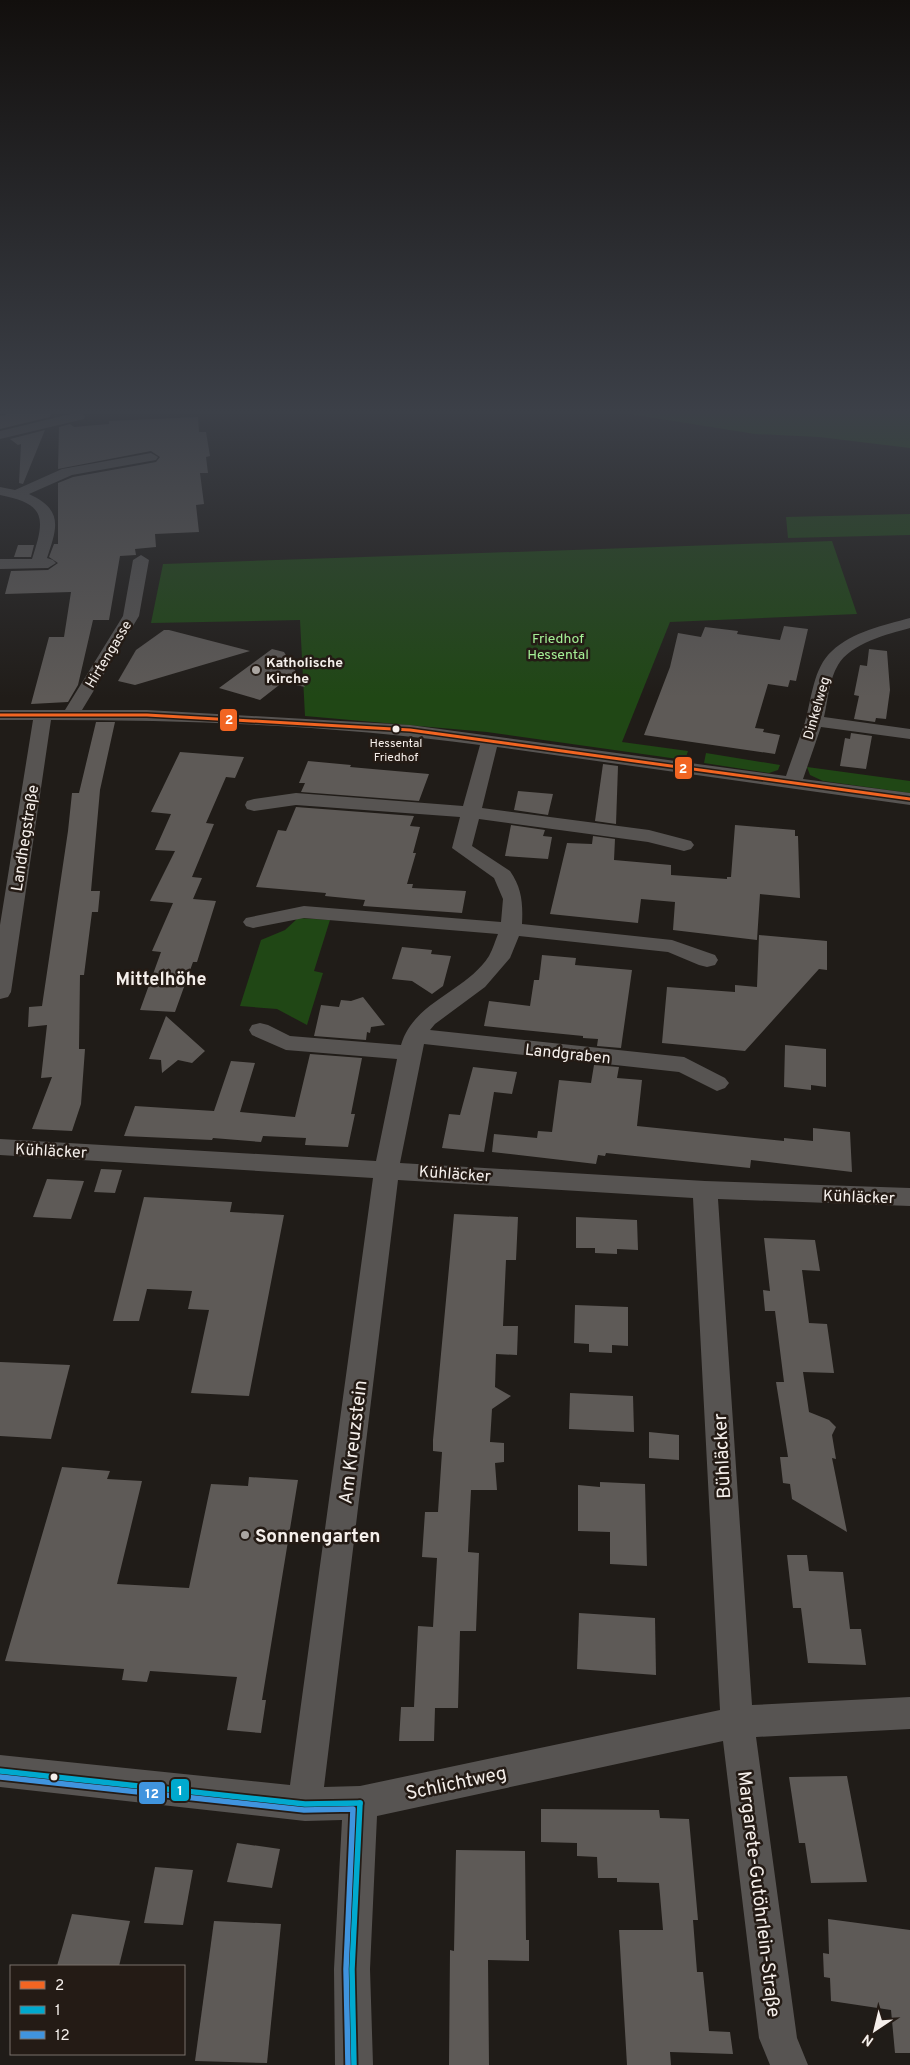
<svg xmlns="http://www.w3.org/2000/svg" width="910" height="2065" viewBox="0 0 910 2065" font-family="Overpass,sans-serif">
	<style>
		.commercial { fill: #2c1e27 }
		.green { fill: #204715 }
		.forest { fill: #245219 }
		.building { fill: #5e5a57 }
		.lines { fill: none; stroke-linecap: round; stroke-linejoin: round }
		.street { fill: #575452; fill-rule: evenodd }
		.bus-1-casing { stroke: #241b15; stroke-width: 6 }
		.bus-2-casing { stroke: #241b15; stroke-width: 9 }
		.bus-3-casing { stroke: #241b15; stroke-width: 9 }
		.bus-1 { stroke: #f26522; stroke-width: 3 }
		.bus-2 { stroke: #00a9ce; stroke-width: 5.5 }
		.bus-3 { stroke: #4094de; stroke-width: 5.5 }
		.poi-dot { fill: #aaa5a1; stroke: #241b15; stroke-width: 2 }
		.bus-dot { fill: #f5efeb; stroke: #241b15; stroke-width: 2 }
		.labels { text-anchor: middle; stroke-width: 5; stroke-linejoin: round; paint-order: stroke }
		.far-bus-label { font-size: 12px; fill: #f5efeb; stroke: #241b15 }
		.far-park-label { font-size: 14px; fill: #a5f096; stroke: #241b15 }
		.far-street-label { font-size: 14px; fill: #f5efeb; stroke: #241b15 }
		.far-poi-label { font-size: 14px; font-weight: bold; fill: #f5efeb; stroke: #241b15; text-anchor: start }
		.street-label { font-size: 16px; fill: #f5efeb; stroke: #241b15 }
		.neighbourhood-label { font-size: 18px; font-weight: bold; fill: #f5efeb; stroke: #241b15 }
		.near-street-label { font-size: 19px; fill: #f5efeb; stroke: #241b15 }
		.near-poi-label { font-size: 19px; font-weight: bold; fill: #f5efeb; stroke: #241b15; text-anchor: start }
		.line-badge { stroke: #241b15; stroke-width: 2 }
		.badge-label { font-size: 14px; text-anchor: middle; font-weight: bold; fill: #fff }
	</style>
	<rect width="100%" height="100%" fill="#201c18"/>
	<path class="commercial" d="M67 409H198L79 413Z"/>
	<g class="green">
		<path d="M910 514V535L788 538 786 517Z"/>
		<path d="M832 541 857 614 670 622 622 742 688 751 685 760 487 732 305 716 300 620 151 623 163 564Z"/>
		<path d="M706 753 780 765 778 770 769 773 704 763Z"/>
		<path d="M807 767 910 781V793L823 781 810 775Z"/>
		<path d="M298 918 330 920 314 971 323 973 307 1025 277 1009 240 1006 261 940 285 930Z"/>
	</g>
	<path class="forest" d="M598 409H910V448L819 437 755 434Z"/>
	<g class="building">
		<path d="M29 409H53L50 417 0 429V416Z"/>
		<path d="M198 417 199 432H206L210 456 206 457 208 473H200L204 504 196 505 199 532 155 534 156 547 135 549 136 555 120 556 109 620H93L78 685 68 702 31 704 49 637H64L71 592 5 594 11 571 48 570 58 563 49 557 54 544H58V483L73 477 156 462 160 457 151 451 58 469 59 427 70 424 74 427 109 424V421Z"/>
		<path d="M45 430 23 484 19 483 21 444 18 445 10 439Z"/>
		<path d="M18 545H34L31 557H14Z"/>
		<path d="M784 626 808 629 796 681 790 680 788 687 768 684 755 728 764 729 763 732 780 735 775 754 644 735 670 667 678 633 701 637 705 627 738 631 737 634 780 640Z"/>
		<path d="M164 630H169L250 651 135 685 118 681 136 650Z"/>
		<path d="M272 649 284 652 305 687 283 682 260 700 219 688Z"/>
		<path d="M869 649 887 651 890 690 886 719 876 718 875 722 854 719 859 696 854 695 860 665 867 666Z"/>
		<path d="M96 722H115L100 790 91 891H100L98 912H92L84 975H80L79 1049H85L81 1104 72 1131 32 1129 52 1077 41 1078 47 1025 28 1027 29 1007 42 1006 68 831 72 793H79Z"/>
		<path d="M851 733 872 736 866 769 840 766 845 738 850 739Z"/>
		<path d="M180 752 244 757 235 778 226 777 206 823 214 824 192 877 202 878 193 899 216 901 197 962H193L175 1012 140 1010 161 952 152 951 173 903 150 901 175 851 155 850 171 814 151 812Z"/>
		<path d="M308 761 351 765 350 767 429 774 419 801 301 792 305 783H299Z"/>
		<path d="M603 764 618 766 616 824 595 821Z"/>
		<path d="M518 791 553 794 548 815 514 810Z"/>
		<path d="M296 807 414 816 410 826 420 827 413 853H416L407 884H413L412 888 466 891 462 913 363 906 365 900 325 896 326 893 256 887 278 830 286 831Z"/>
		<path d="M511 825 545 830 543 836 552 837 548 859 505 856Z"/>
		<path d="M735 825 795 830V836H798L800 898 760 894 757 940 673 930 675 902 641 899 638 923 550 914 567 843 592 844 593 836 615 839 614 860 671 865V875L727 879V877H731Z"/>
		<path d="M759 935 827 941V970L819 969 745 1051 662 1043 667 987 735 992V985L757 987Z"/>
		<path d="M402 947 432 950 431 954 451 956 443 986 432 994 412 981 392 979Z"/>
		<path d="M542 955 576 958 575 965 632 970 621 1048 597 1046 598 1039 583 1038V1036L484 1026 489 1001 530 1006 534 980H539Z"/>
		<path d="M363 997 385 1025 371 1027 370 1033 367 1032 366 1040 314 1036 321 1005 339 1007 341 1000 351 1001Z"/>
		<path d="M166 1016 205 1051 192 1063 178 1060 162 1073 161 1060 149 1059Z"/>
		<path d="M785 1045 826 1049V1087L811 1085V1090L784 1087Z"/>
		<path d="M310 1054 362 1058 351 1114H355L348 1147 305 1145 306 1138 263 1136 261 1142 213 1138 212 1140 124 1136 135 1106 214 1111 231 1061 255 1063 240 1112 295 1117Z"/>
		<path d="M594 1065 619 1067 617 1078 642 1080 637 1126 784 1141V1138L813 1141V1128L850 1132 852 1172 751 1160 750 1168 606 1153 605 1156 598 1155 596 1164 492 1152 494 1134 537 1138 538 1131 552 1132 559 1080 591 1083Z"/>
		<path d="M473 1067 517 1072 512 1094 494 1092 484 1152 442 1148 449 1114 460 1115Z"/>
		<path d="M101 1169 122 1170 115 1193 94 1192Z"/>
		<path d="M47 1179 84 1181 71 1219 33 1217Z"/>
		<path d="M144 1197 232 1202 230 1212 284 1215 249 1396 191 1393 209 1310 188 1309 192 1291 147 1289 139 1321H113Z"/>
		<path d="M454 1214 518 1217 516 1260H506L503 1326H518L517 1355 496 1354 495 1387 511 1396 492 1409 490 1442 504 1443V1462L495 1463 497 1490H471L468 1552 479 1553 476 1631H460L458 1708H435L434 1741H399L401 1707H414L418 1626 433 1627 437 1558 422 1557 425 1512H438L442 1452 433 1451V1440Z"/>
		<path d="M576 1217 637 1220 638 1250 617 1249V1254L595 1253V1248H576Z"/>
		<path d="M764 1238 815 1240 820 1271 802 1270 809 1323 827 1324 834 1373 803 1372 809 1412 829 1420 836 1427 832 1435 836 1459 832 1458 847 1532 792 1499 790 1484 783 1483 780 1457H788L776 1382H784L775 1311H765L763 1290 770 1291Z"/>
		<path d="M575 1305 628 1307V1346L612 1345V1353L589 1352V1344L574 1343Z"/>
		<path d="M0 1362 70 1365 51 1439 0 1436Z"/>
		<path d="M570 1393 633 1396 634 1432 569 1429Z"/>
		<path d="M649 1432 679 1435V1460L649 1458Z"/>
		<path d="M62 1467 110 1471 107 1479 142 1481 117 1584 189 1588 211 1484 248 1486 249 1477 298 1480 262 1700H266L261 1733 227 1730 237 1677 150 1671 147 1682 122 1680 124 1669 5 1661Z"/>
		<path d="M600 1482 645 1484 647 1566 610 1564V1532L578 1531V1485L600 1487Z"/>
		<path d="M787 1555H807L809 1571 843 1572 850 1629H861L866 1665 808 1663 801 1608H793Z"/>
		<path d="M579 1613 655 1618 656 1675 577 1669Z"/>
		<path d="M847 1776 867 1882 811 1883 805 1843H799L789 1777Z"/>
		<path d="M541 1809 659 1810 660 1818 689 1819 698 1920H693L697 1972H703L709 2031 730 2032 733 2054 670 2052 671 2065H627L619 1930H663L659 1883 617 1882V1878H598L597 1857 577 1856V1843L541 1842Z"/>
		<path d="M237 1843 280 1849 272 1888 227 1882Z"/>
		<path d="M456 1850 525 1851 526 1940H529V1961L488 1960 489 2065H449L450 1950 454 1951Z"/>
		<path d="M155 1867 193 1870 183 1925 144 1923Z"/>
		<path d="M72 1914 130 1921 119 1966H57Z"/>
		<path d="M828 1919 910 1930V2053H895L891 2010 831 2001 830 1978 824 1977 823 1953 829 1954Z"/>
		<path d="M214 1921 281 1924 267 2063 195 2061Z"/>
	</g>
	<g class="lines">
		<g class="street">
			<path d="M79 412 85 416 84 419 0 439V431Z"/>
			<path d="M151 453 158 457 156 460 72 475 29 494C64 510 57 528 47 558L53 560 56 563 48 568 0 569V559H32C45 519 47 504 0 495V487L15 490 62 469Z"/>
			<path d="M141 555 149 560 139 616 82 710H147L410 725 786 776C792 758 799 740 805 722 812 698 813 668 832 651 852 632 884 625 910 618V628C888 634 851 643 838 665 829 680 828 700 824 717L910 729V739L821 727 803 779 910 793V805L497 747 482 808 649 830 691 841 694 845 691 849 684 851 648 842 479 819 472 846 510 871C522 888 523 904 522 924L672 940 715 955 718 960 715 965 707 967 699 965 668 952 519 936 510 958 485 987 435 1024 430 1030 684 1057 725 1078 729 1083 725 1088 717 1091 679 1072 424 1044 400 1163 705 1181 910 1188V1206L718 1199 752 1705 910 1697V1729L756 1737 797 2038 808 2065H770L759 2038 723 1741 377 1816 370 1969 373 2065H335L334 1969 342 1820 305 1821 0 1787V1755L290 1785 373 1178 0 1155V1139L376 1161 397 1059 286 1050 252 1035 249 1030 252 1025 260 1023 268 1025 290 1036 401 1045C414 1001 466 992 489 956 493 949 495 941 498 934L304 918 253 928 246 926 243 922 246 918 304 906 501 922 503 899 494 878 452 848 460 817 296 805 254 811 247 809 245 805 247 801 254 799 296 793 463 806 480 745C340 726 192 720 51 720L11 992 8 997 0 999V925L33 720H0V710H65L123 616 133 560ZM398 1180 693 1198 720 1710 360 1786 324 1787Z"/>
		</g>
		<g class="bus-1-casing">
			<path id="bus-1" d="M0 715H147L410 730 910 799"/>
		</g>
		<g class="bus-2-casing">
			<g id="bus-2">
				<path d="M0 1771 305 1804 360 1803"/>
				<path d="M354 2065 352 1969 360 1803"/>
			</g>
		</g>
		<g class="bus-3-casing">
			<path id="bus-3" d="M0 1777 304 1810 353 1809 346 1969 348 2065"/>
		</g>
		<use href="#bus-1" class="bus-1"/>
		<use href="#bus-2" class="bus-2"/>
		<use href="#bus-3" class="bus-3"/>
	</g>
	<linearGradient id="sky" x2="0" y2="1"><stop stop-color="#120f0d"/><stop offset="0.59" stop-color="#3c4048"/><stop offset="1" stop-color="#3c4048" stop-opacity="0"/></linearGradient>
	<rect width="910" height="698" fill="url(#sky)"/>
	<g class="poi-dot">
		<circle cx="256" cy="670" r="5"/>
		<circle cx="245" cy="1535" r="5"/>
	</g>
	<g class="bus-dot">
		<circle cx="396" cy="729" r="4.5"/>
		<circle cx="54" cy="1777" r="4.5"/>
	</g>
	<g class="labels">
		<g class="far-bus-label">
			<text x="396" y="747">Hessental<tspan x="396" dy="14">Friedhof</tspan></text>
		</g>
		<g class="far-park-label">
			<text x="558" y="643">Friedhof<tspan x="558" dy="16">Hessental</tspan></text>
		</g>
		<g class="far-street-label">
			<text transform="translate(108 654) rotate(-59)" y="5">Hirtengasse</text>
			<text transform="translate(816 708) rotate(-74)" y="5">Dinkelweg</text>
		</g>
		<g class="far-poi-label">
			<text x="266" y="667">Katholische<tspan x="266" dy="16">Kirche</tspan></text>
		</g>
		<g class="street-label">
			<text transform="translate(24 838) rotate(-81)" y="6">Landhegstraße</text>
			<text transform="translate(568 1053) rotate(6)" y="6">Landgraben</text>
			<text transform="translate(51 1150) rotate(3)" y="6">Kühläcker</text>
			<text transform="translate(455 1173) rotate(4)" y="6">Kühläcker</text>
			<text transform="translate(859 1196) rotate(2)" y="6">Kühläcker</text>
		</g>
		<g class="neighbourhood-label">
			<text x="161" y="985">Mittelhöhe</text>
		</g>
		<g class="near-street-label">
			<text transform="translate(352 1442) rotate(-83)" y="7">Am Kreuzstein</text>
			<text transform="translate(721 1456) rotate(-93)" y="7">Bühläcker</text>
			<text transform="translate(456 1782) rotate(-12)" y="7">Schlichtweg</text>
			<text transform="translate(760 1894) rotate(83)" y="7">Margarete-Gutöhrlein-Straße</text>
		</g>
		<g class="near-poi-label">
			<text x="255" y="1542">Sonnengarten</text>
		</g>
	</g>
	<g class="line-badge">
		<rect x="219" y="708" width="19" height="24" rx="5" fill="#f26522"/>
		<rect x="674" y="756" width="19" height="24" rx="5" fill="#f26522"/>
		<rect x="170" y="1778" width="20" height="24" rx="5" fill="#00a9ce"/>
		<rect x="138" y="1781" width="28" height="24" rx="5" fill="#4094de"/>
	</g>
	<g class="badge-label">
		<text x="229" y="724">2</text>
		<text x="683" y="773">2</text>
		<text x="180" y="1795">1</text>
		<text x="152" y="1798">12</text>
	</g>
	<rect x="10" y="1965" width="175" height="90" fill="#241b15" stroke="#78706b"/>
	<rect x="20" y="1981" width="25" height="8" fill="#f26522" stroke="#78706b"/>
	<text x="55" y="1990" font-size="15" fill="#f5efeb">2</text>
	<rect x="20" y="2006" width="25" height="8" fill="#00a9ce" stroke="#78706b"/>
	<text x="55" y="2015" font-size="15" fill="#f5efeb">1</text>
	<rect x="20" y="2031" width="25" height="8" fill="#4094de" stroke="#78706b"/>
	<text x="55" y="2040" font-size="15" fill="#f5efeb">12</text>
	<g transform="translate(875 2030) rotate(215)" stroke="#241b15" stroke-width="4" paint-order="stroke">
	<path d="M0-4L9 19L0 12L-9 19Z" fill="#f5efeb"/>
	<text y="-8" font-size="14" font-weight="bold" text-anchor="middle" fill="#f5efeb">N</text>
	</g>
</svg>
